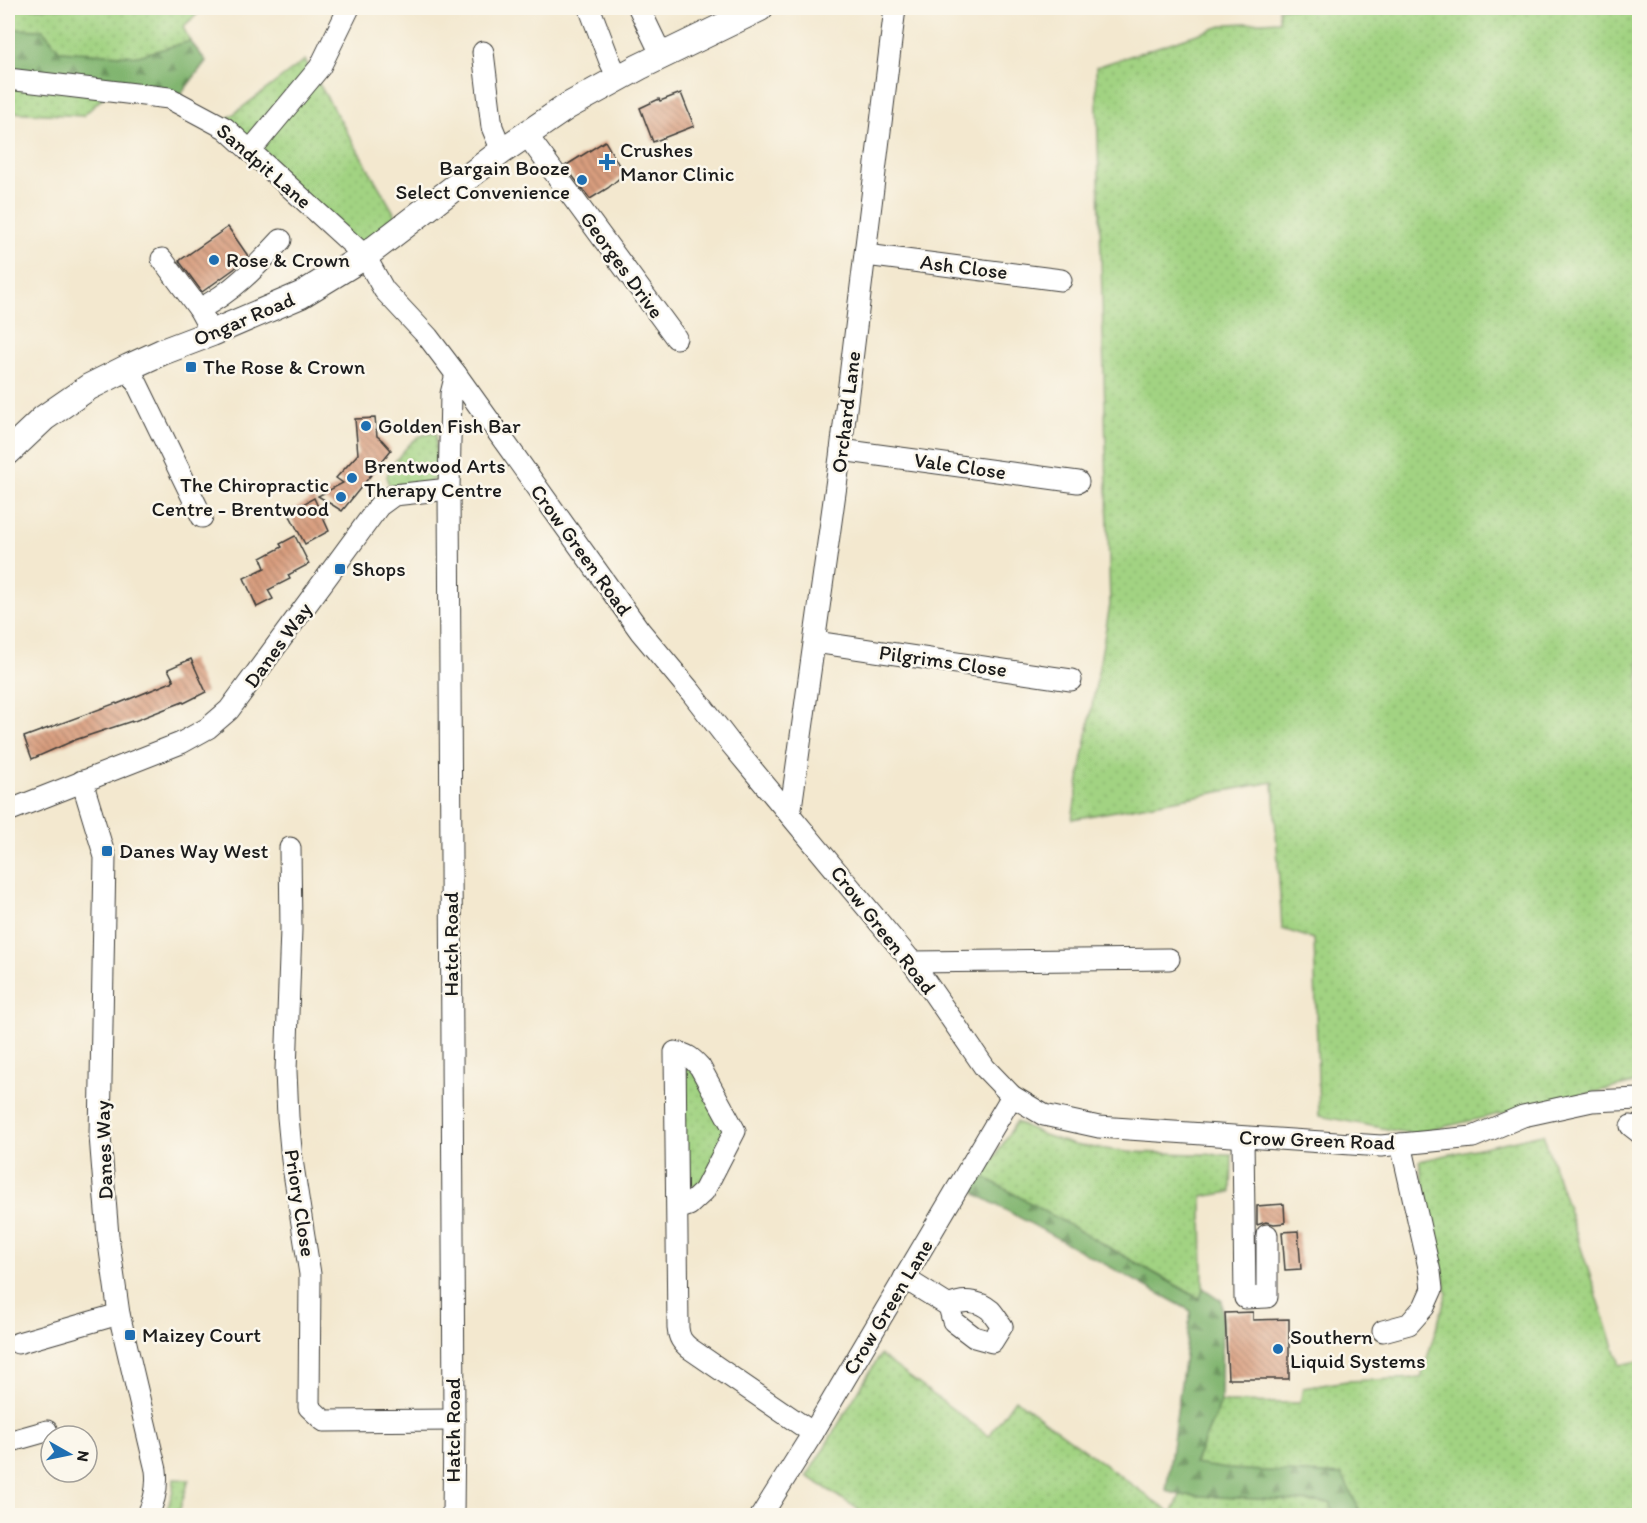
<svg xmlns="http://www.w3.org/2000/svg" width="1647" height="1523" viewBox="0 0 1647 1523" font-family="Itim,sans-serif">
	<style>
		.grass { fill: url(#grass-dots); stroke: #5f784f; stroke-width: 1.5 }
		.forest { fill: url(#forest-firs); stroke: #4e6846; stroke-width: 1.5 }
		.building { fill: url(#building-back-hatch) }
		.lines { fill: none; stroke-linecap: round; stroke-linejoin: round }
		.minor-casing { stroke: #3c3b37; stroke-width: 23 }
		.major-casing { stroke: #3c3b37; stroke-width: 28 }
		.minor { stroke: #fff; stroke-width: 21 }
		.major { stroke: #fff; stroke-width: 26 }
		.poi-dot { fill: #1f6fb2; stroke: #fbf7ec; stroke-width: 2 }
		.labels { text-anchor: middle; stroke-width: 5; stroke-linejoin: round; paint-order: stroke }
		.poi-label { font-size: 21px; fill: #1c1c1c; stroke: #fbf7ec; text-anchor: start }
		.street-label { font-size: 21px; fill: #1c1c1c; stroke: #fbf7ec }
	</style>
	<defs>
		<pattern id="grass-dots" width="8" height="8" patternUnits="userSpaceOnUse" patternTransform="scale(1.5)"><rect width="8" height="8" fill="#a2d382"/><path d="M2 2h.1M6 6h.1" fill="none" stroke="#8bb570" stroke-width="1.8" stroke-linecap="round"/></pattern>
		<pattern id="forest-firs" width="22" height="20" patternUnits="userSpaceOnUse" patternTransform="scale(1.5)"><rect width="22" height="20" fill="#81b570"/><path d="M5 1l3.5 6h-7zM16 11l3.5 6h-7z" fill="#69925b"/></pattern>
		<pattern id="building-back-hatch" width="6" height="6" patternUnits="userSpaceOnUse" patternTransform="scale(1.5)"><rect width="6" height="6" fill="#d89d7e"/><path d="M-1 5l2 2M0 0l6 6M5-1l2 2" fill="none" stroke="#ae7f66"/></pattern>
	</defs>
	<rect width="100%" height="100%" fill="#fbf7ec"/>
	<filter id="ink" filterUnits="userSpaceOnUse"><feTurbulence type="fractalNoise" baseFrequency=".0167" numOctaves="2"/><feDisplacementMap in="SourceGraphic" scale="12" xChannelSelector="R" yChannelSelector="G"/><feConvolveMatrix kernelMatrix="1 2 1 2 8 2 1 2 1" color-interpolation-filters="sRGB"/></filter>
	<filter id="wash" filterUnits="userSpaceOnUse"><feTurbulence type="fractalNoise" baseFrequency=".008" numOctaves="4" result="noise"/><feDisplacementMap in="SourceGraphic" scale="24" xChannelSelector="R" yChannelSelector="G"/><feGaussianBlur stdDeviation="1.35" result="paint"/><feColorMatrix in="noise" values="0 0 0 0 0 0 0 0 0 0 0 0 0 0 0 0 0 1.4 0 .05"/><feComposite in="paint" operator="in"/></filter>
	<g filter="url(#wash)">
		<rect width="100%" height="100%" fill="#f3e8cf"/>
		<g class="grass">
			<path d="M8 8H204L183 27 190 41 206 61 178 98 110 91 83 116 8 112Z"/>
			<path d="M1279 8H1639V1082L1413 1134 1319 1116 1314 939 1282 929 1273 782 1072 819 1110 605 1096 67 1228 24 1279 21Z"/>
			<path d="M305 60 403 228 365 256 219 125Z"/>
			<path d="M436 433 435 478 425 485 395 489C391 485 386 483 387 477 388 467 412 439 421 436 426 434 432 434 436 433Z"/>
			<path d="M691 1066 730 1131 700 1186H688L684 1179 682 1070Z"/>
			<path d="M1016 1122 1044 1135 1074 1145 1128 1152 1232 1155 1231 1192 1202 1197 1203 1288 1201 1299 983 1177Z"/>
			<path d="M1543 1134 1620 1365 1639 1361V1515L857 1516 858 1509 807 1476 880 1355 989 1436 1015 1399 1172 1514 1221 1402 1300 1403 1303 1388 1347 1381 1421 1378 1447 1293 1419 1161Z"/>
			<path d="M174 1479 189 1480 178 1515H165L173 1491Z"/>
		</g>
		<g class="forest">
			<path d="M8 29 43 30 60 51 138 56 190 41 206 61 178 98 8 77Z"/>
			<path d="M970 1169 1200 1299 1203 1288 1222 1301 1221 1402 1194 1464 1227 1469 1342 1475 1362 1515H1332L1331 1503 1180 1495 1166 1491 1191 1311 976 1194Z"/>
		</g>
		<g id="blocks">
			<g class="building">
				<path d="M681 93 694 126 653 142 640 108 659 99 660 101Z"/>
				<path d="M605 141 624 174 608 188 590 199 565 166Z"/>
				<path d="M228 227 248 256 234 269 202 292 179 261Z"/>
				<path d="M375 418 377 436 382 440 391 450 342 511 318 496 343 483 336 478 358 454 355 419Z"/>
				<path d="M314 498 329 531 305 544 288 512Z"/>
				<path d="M295 536 309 564 288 575 290 579 268 590 273 599 257 607 244 578 265 568 261 558 282 547 280 544Z"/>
				<path d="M191 659 206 692 184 703 183 702 132 722V721L75 740 32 759 24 737 116 703 117 704 174 681 168 669Z"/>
				<path d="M1284 1204 1285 1223 1274 1224 1266 1222 1257 1225V1206Z"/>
				<path d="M1298 1231 1301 1269 1285 1270 1282 1232Z"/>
				<path d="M1253 1312V1320L1289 1319V1379H1228L1225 1313Z"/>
			</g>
		</g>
	</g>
	<g filter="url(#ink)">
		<use href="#blocks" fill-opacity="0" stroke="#3c3b37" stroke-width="1.5"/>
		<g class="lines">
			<g class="minor-casing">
				<g id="minor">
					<path d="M592 8 591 12 609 59 618 78"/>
					<path d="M639 8 662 56"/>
					<path d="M483 52 492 127 502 151"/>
					<path d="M8 79 169 98 225 128 365 256 384 290 428 337 456 374 640 631 691 692 731 744 912 962 985 1068 1012 1096 1044 1115 1099 1127 1381 1146 1473 1137 1523 1116 1537 1113 1592 1101 1640 1099"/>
					<path d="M526 134 676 338"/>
					<path d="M250 151 320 67 349 8"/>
					<path d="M866 255 1061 280"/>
					<path d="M162 259 199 309 205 320"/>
					<path d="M199 309C232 293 256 267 281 240"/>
					<path d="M129 367 202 517"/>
					<path d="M841 450 1078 482"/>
					<path d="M815 642 1071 680"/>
					<path d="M82 781 105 857 100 1136 108 1236 119 1314 156 1470C158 1487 155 1501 147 1516"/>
					<path d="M8 811 181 743 208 728 229 710 379 506 394 495 449 489"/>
					<path d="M790 815 841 450 895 8"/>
					<path d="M290 848 291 929 286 1071 288 1117 292 1160 310 1274 309 1407 324 1421 454 1420"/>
					<path d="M912 962 1169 959"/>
					<path d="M1631 1126 1640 1133"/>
					<path d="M1243 1138 1245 1298 1267 1297V1235"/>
					<path d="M677 1209 689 1205 704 1191 735 1131 700 1067C692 1058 687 1054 675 1052L678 1328C679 1338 682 1342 689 1348L813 1433"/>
					<path d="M904 1278 949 1306 953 1321 974 1337 992 1342 1002 1326C998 1321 994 1314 990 1310 978 1300 962 1299 949 1306"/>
					<path d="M1383 1331 1409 1324 1424 1307 1432 1289 1430 1272 1401 1144"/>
					<path d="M18 1343 119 1314"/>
					<path d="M8 1442 47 1431"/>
					<path d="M453 1516 454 1420 449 489 451 394 456 374"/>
					<path d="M761 1516 813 1433 1012 1096"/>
				</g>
			</g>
			<g class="major-casing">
				<path id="major" d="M8 452 44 418 89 387 129 367 162 352 212 333 301 295 365 256 502 151 568 106 639 67 744 16 760 8"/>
			</g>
			<use href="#minor" class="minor"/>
			<use href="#major" class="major"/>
		</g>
	</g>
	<g class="poi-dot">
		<path d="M604 153h6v6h6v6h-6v6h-6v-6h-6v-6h6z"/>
		<circle cx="582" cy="180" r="6"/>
		<circle cx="214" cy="260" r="6"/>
		<rect x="185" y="361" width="12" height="12" rx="3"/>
		<circle cx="366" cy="426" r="6"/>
		<circle cx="352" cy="478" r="6"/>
		<circle cx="341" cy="497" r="6"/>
		<rect x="334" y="563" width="12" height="12" rx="3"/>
		<rect x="101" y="845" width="12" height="12" rx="3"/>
		<rect x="124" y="1329" width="12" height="12" rx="3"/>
		<circle cx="1278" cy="1349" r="6"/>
	</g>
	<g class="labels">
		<g class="poi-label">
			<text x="620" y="157">Crushes<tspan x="620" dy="24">Manor Clinic</tspan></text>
			<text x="570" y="175" text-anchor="end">Bargain Booze<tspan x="570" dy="24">Select Convenience</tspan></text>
			<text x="226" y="267">Rose &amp; Crown</text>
			<text x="203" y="374">The Rose &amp; Crown</text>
			<text x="378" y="433">Golden Fish Bar</text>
			<text x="364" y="473">Brentwood Arts<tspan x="364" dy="24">Therapy Centre</tspan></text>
			<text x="329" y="492" text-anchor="end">The Chiropractic<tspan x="329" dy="24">Centre - Brentwood</tspan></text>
			<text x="352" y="576">Shops</text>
			<text x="119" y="858">Danes Way West</text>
			<text x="142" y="1342">Maizey Court</text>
			<text x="1290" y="1344">Southern<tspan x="1290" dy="24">Liquid Systems</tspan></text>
		</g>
		<g class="street-label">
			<text transform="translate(264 166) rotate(41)" y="7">Sandpit Lane</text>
			<text transform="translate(622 265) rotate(54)" y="7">Georges Drive</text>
			<text transform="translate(964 267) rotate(7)" y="7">Ash Close</text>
			<text transform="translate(244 319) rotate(-23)" y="7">Ongar Road</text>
			<text transform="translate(846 412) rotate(-83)" y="7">Orchard Lane</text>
			<text transform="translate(960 466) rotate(8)" y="7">Vale Close</text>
			<text transform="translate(581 550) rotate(54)" y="7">Crow Green Road</text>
			<text transform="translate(278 645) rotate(-54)" y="7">Danes Way</text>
			<text transform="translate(943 661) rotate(8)" y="7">Pilgrims Close</text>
			<text transform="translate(883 930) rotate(52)" y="7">Crow Green Road</text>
			<text transform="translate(451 944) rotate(-90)" y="7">Hatch Road</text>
			<text transform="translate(1317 1140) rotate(2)" y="7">Crow Green Road</text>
			<text transform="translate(104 1150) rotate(-92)" y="7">Danes Way</text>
			<text transform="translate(300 1203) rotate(81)" y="7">Priory Close</text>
			<text transform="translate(888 1307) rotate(-59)" y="7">Crow Green Lane</text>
			<text transform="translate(453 1430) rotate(-90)" y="7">Hatch Road</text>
		</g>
	</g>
	<rect width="1647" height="1523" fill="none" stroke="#fbf7ec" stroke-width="30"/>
	<g transform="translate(69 1454) rotate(99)"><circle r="28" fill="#fbf7ec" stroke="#a29f99" stroke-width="1.5"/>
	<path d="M0-4.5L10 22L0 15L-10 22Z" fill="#1f6fb2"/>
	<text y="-9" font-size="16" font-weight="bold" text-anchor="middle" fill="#1c1c1c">N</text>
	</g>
</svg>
